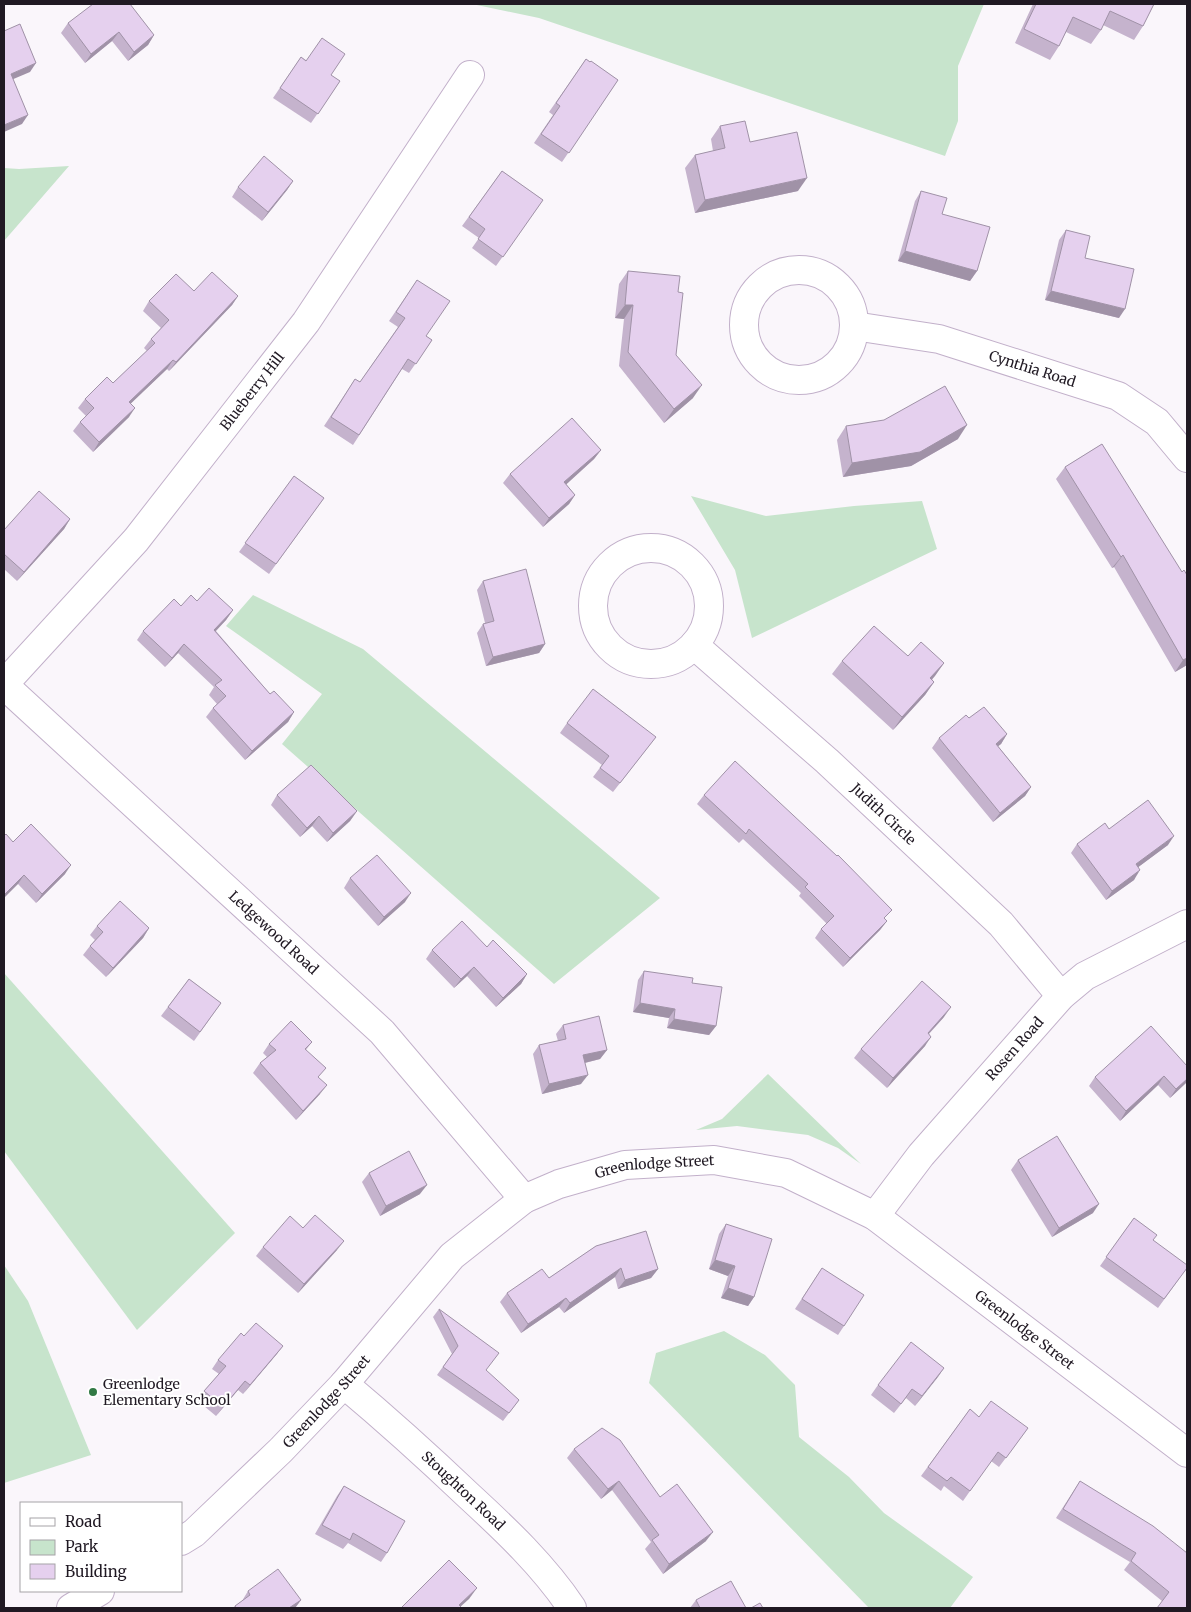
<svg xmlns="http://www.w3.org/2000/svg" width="1191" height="1612" font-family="Merriweather,serif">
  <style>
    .green { fill: #c7e4cc }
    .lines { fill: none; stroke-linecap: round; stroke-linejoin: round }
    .minor-casing { stroke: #c2b0ca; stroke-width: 30 }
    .tertiary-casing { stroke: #c2b0ca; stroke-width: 30 }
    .minor { stroke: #fff; stroke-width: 28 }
    .tertiary { stroke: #fff; stroke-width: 28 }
    .wall { fill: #c5b3cd }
    .shaded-wall { fill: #a092a7 }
    .building { fill: #e5d0ee; stroke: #a092a7 }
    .poi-dot { fill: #327945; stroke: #fff; stroke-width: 2 }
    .labels { text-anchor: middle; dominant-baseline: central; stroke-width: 4; stroke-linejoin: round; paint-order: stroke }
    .street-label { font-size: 14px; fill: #201923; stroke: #fff }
    .poi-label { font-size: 14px; fill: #201923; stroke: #fff; text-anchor: start }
  </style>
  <rect width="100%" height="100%" fill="#faf6fb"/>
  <!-- green -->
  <g class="green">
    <polygon points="472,4 984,4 958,66 958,121 945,156 539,18"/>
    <polygon points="69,166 4,241 4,168 19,169"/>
    <polygon points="691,496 766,516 854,506 922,501 937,549 752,638 735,570"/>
    <polygon points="253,595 363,649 660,898 554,984 282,744 322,694 226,626"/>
    <polygon points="4,973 235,1233 137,1330 4,1151"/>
    <polygon points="768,1074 861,1164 838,1148 808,1135 737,1126 696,1130 722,1119"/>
    <polygon points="4,1265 28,1301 91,1455 4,1483"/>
    <polygon points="724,1331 765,1355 795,1385 799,1437 849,1477 884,1513 973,1577 950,1608 869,1608 649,1383 656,1353"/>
  </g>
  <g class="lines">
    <!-- minor casing -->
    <g class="minor-casing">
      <g id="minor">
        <circle cx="799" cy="325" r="55"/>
        <path id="s1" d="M854,326L939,339L1118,396L1157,422L1187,458"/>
        <circle cx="651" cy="606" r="58"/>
        <path id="s2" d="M694,645L827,761L1001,924L1061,996"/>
        <path id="s3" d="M4,684L136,540L306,322L470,75"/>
        <path id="s4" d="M4,685L382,1032L524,1199"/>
        <path id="s5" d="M875,1216L921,1155L1061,996L1085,976L1187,924"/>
        <path id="s6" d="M344,1384C387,1420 428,1457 469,1496C506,1530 544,1566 572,1608"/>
      </g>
    </g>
    <!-- tertiary casing -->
    <g class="tertiary-casing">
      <g id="tertiary">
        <path id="s7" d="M181,1541L194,1533L281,1450L344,1384L452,1256L524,1199L559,1184L625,1165L714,1160L786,1173L875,1216L1187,1453"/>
        <polyline points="71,1608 100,1591"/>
      </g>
    </g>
    <!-- minor -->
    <use href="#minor" class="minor"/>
    <!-- tertiary -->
    <use href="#tertiary" class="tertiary"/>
  </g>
  <!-- wall -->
  <g class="wall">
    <polygon points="1033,4 1154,4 1143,26 1134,40 1103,25 1101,30 1091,44 1066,32 1059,46 1050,60 1015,43"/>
    <polygon points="68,23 154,35 148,45 128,61 112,41 85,63 61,33"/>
    <polygon points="301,57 340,81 311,123 273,98"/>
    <polygon points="586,59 618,80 562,162 534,143 553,115 549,112"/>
    <polygon points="720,126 798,191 695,213 685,168 695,155 713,151 711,139"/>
    <polygon points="502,171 543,200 496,266 472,248 479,238 462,226"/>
    <polygon points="293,181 287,190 262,221 232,197 238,187"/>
    <polygon points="921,191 942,214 977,271 970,281 898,261 915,201"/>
    <polygon points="1066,230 1085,258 1119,318 1045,300 1059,240"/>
    <polygon points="628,271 678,292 676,355 693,398 664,423 619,366 624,319 615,318 619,284"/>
    <polygon points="417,280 426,336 432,340 409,373 402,369 353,445 324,426 355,379 360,382 398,327 389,321"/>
    <polygon points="194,291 238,296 232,305 169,371 167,369 131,403 129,417 93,452 73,431 80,422 86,416 78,408 85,399 113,383 147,351 144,348 151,339 161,328 143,311 149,301"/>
    <polygon points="846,426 958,439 911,466 843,477 837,440"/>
    <polygon points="1102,444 1187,665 1175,672 1114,567 1112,568 1056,479 1065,467"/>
    <polygon points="601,450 594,459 566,484 575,495 569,504 543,527 503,483 510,474"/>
    <polygon points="294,476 324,498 269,574 239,552"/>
    <polygon points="70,519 64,529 17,581 4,569 4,530"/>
    <polygon points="483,581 545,644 539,653 486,666 477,633 483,624 485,623 477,590"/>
    <polygon points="197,601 233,610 226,620 216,631 270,694 294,712 288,722 245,760 206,717 213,708 217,704 209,695 214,687 178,653 165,667 137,640 143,631"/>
    <polygon points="908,656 944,663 932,679 934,682 925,695 893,730 832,674 842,661"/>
    <polygon points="969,718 1007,734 1001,744 998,746 1031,787 1025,796 993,822 932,748 939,738"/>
    <polygon points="567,723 656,737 613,792 593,777 602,765 560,733"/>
    <polygon points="277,795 357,811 350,821 327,842 312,826 300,837 271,805"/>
    <polygon points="704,795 885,919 887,921 880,930 843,967 815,938 821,929 827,924 799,896 801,893 743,839 739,843 697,804"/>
    <polygon points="1109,829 1168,845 1138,867 1134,880 1106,900 1071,853 1077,844"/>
    <polygon points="13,842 65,874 36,903 18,884"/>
    <polygon points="350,878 405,902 378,926 344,888"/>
    <polygon points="97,926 149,928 143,938 106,977 83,955 90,946 95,940 90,935"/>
    <polygon points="487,947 527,974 521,984 496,1007 467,976 454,988 426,959 432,950"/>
    <polygon points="644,971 692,983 716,1026 709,1035 667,1028 669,1018 633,1012 638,980"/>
    <polygon points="189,979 221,1003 194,1041 161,1016"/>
    <polygon points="944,1017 929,1034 925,1046 887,1088 854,1058 861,1049"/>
    <polygon points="563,1025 607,1050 600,1059 585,1063 581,1084 542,1094 533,1054 539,1045 558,1041 556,1034"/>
    <polygon points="312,1042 306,1050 319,1078 320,1094 296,1120 253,1073 260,1063 267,1057 263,1053 269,1044"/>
    <polygon points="1187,1066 1187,1082 1170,1098 1158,1085 1120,1121 1089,1086 1095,1077"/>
    <polygon points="1018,1160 1093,1213 1052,1237 1011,1170"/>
    <polygon points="369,1173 420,1194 380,1216 362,1182"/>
    <polygon points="1134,1218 1153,1240 1187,1268 1158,1308 1100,1266"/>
    <polygon points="726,1224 754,1297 748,1306 721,1298 728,1276 709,1269 719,1234"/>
    <polygon points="303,1228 337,1250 298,1293 256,1256 263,1247"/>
    <polygon points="596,1246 658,1269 651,1278 618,1289 615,1277 564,1313 559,1307 521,1333 500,1302 507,1293 549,1278"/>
    <polygon points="822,1268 844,1326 838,1335 795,1309"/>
    <polygon points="439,1309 486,1371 519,1400 503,1421 437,1375 452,1354 433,1317"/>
    <polygon points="283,1346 276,1355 243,1394 238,1390 216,1416 198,1401 204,1391 219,1374 212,1369 218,1360"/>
    <polygon points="944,1368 915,1406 906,1398 894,1413 871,1395 878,1385"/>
    <polygon points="970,1409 979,1417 1028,1428 999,1467 991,1461 963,1501 944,1486 941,1491 921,1476"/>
    <polygon points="574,1449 660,1497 706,1541 663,1574 645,1549 651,1542 612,1490 601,1499 567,1458"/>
    <polygon points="1080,1481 1187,1608 1162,1601 1124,1570 1130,1562 1056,1518"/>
    <polygon points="344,1486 387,1553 381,1562 348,1543 343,1549 315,1534 337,1496"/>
    <polygon points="248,1591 301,1600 295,1608 233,1608 235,1606 242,1601"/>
    <polygon points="696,1600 746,1608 690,1608"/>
  </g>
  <!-- shaded-wall -->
  <g class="shaded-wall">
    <polygon points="119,32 112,41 85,63 91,54"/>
    <polygon points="154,35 148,45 128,61 134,52"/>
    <polygon points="36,63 30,72 4,83 11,74"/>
    <polygon points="28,115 22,124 4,132 4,125"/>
    <polygon points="807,178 798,191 695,213 705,200"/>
    <polygon points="293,181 287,190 262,221 268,212"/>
    <polygon points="905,251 977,271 970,281 898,261"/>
    <polygon points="1051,291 1125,309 1119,318 1045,300"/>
    <polygon points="238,296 232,305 169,371 176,362"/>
    <polygon points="625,305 633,305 624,319 615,318"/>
    <polygon points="173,360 167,369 123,411 129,402"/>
    <polygon points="702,385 693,398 664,423 674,409"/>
    <polygon points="135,408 129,417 93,452 99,442"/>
    <polygon points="967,425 958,439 911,466 843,477 852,463"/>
    <polygon points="601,450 594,459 558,492 564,482"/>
    <polygon points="575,495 569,504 543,527 549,518"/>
    <polygon points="70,519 64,529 17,581 24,572"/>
    <polygon points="1123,555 1114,567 1112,568 1121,557"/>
    <polygon points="233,610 226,620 208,639 214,630"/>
    <polygon points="184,644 178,653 165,667 172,658"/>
    <polygon points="545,644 539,653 486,666 493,657"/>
    <polygon points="1187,658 1187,665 1175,672 1183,660"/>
    <polygon points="944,663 935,676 921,692 930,678"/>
    <polygon points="934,682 925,695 893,730 902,717"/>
    <polygon points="294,712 288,722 245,760 252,751"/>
    <polygon points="1007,734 1001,744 989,753 996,744"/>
    <polygon points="1031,787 1025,796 993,822 1000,813"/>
    <polygon points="357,811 350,821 327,842 333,833"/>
    <polygon points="319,816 312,826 300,837 307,828"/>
    <polygon points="1174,836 1168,845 1129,874 1136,864"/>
    <polygon points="71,865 65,874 36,903 42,894"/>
    <polygon points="1140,870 1134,880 1106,900 1112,891"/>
    <polygon points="24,875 18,884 4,898 4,895"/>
    <polygon points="411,893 405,902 378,926 384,917"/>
    <polygon points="887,921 880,930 843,967 850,958"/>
    <polygon points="149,928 143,938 106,977 113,968"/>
    <polygon points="474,967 467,976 454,988 461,979"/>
    <polygon points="527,974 521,984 496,1007 503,998"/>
    <polygon points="640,1003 675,1009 669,1018 633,1012"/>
    <polygon points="951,1007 944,1017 921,1042 928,1033"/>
    <polygon points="674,1019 716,1026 709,1035 667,1028"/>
    <polygon points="931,1037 925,1046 887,1088 893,1078"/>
    <polygon points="607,1050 600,1059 576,1065 583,1055"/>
    <polygon points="588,1075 581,1084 542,1094 549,1084"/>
    <polygon points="1164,1076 1158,1085 1120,1121 1126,1111"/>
    <polygon points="1187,1079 1187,1082 1170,1098 1176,1089"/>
    <polygon points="327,1085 320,1094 296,1120 303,1111"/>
    <polygon points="427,1185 420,1194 380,1216 386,1206"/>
    <polygon points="1099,1204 1093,1213 1052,1237 1059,1228"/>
    <polygon points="344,1241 337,1250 298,1293 304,1284"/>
    <polygon points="715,1260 735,1266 728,1276 709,1269"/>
    <polygon points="621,1268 615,1277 564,1313 570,1303"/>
    <polygon points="658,1269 651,1278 618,1289 625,1280"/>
    <polygon points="728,1288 754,1297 748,1306 721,1298"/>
    <polygon points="566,1298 559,1307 521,1333 528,1324"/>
    <polygon points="283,1346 276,1355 243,1394 250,1385"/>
    <polygon points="944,1368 938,1377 915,1406 922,1396"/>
    <polygon points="245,1381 238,1390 216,1416 223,1407"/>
    <polygon points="619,1481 612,1490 601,1499 608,1489"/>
    <polygon points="713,1532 706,1541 663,1574 669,1564"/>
    <polygon points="477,1588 469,1599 459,1608 459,1605"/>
    <polygon points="301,1600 295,1608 289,1608"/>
  </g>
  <!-- building -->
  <g class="building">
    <polygon points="93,4 130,4 154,35 134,52 119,32 91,54 68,23"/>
    <polygon points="1036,4 1154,4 1143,26 1110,11 1101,30 1073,17 1059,46 1024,29"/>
    <polygon points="20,24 36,63 11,74 28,115 4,125 4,31"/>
    <polygon points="322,38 345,54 331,75 340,81 318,114 280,88 301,57 306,61"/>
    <polygon points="586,59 590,62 591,61 618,80 569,153 541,134 560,106 556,103"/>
    <polygon points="745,121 750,142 797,132 807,178 705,200 695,155 725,148 720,126"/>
    <polygon points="264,156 293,181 268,212 238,187"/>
    <polygon points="502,171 543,200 503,257 478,239 485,229 469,217"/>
    <polygon points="921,191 947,198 942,214 990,227 977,271 905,251"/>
    <polygon points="1066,230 1090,236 1085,258 1134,269 1125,309 1051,291"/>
    <polygon points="628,271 680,276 678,292 683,293 676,355 702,385 674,409 628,352 633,305 625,305"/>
    <polygon points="212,272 238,296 176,362 173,360 129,402 135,408 99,442 80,422 94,408 85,399 107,377 113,383 155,343 151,339 169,320 149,301 176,274 194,291"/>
    <polygon points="417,280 450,301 426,336 432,340 416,364 408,359 359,435 331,417 355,379 360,382 405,318 396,312"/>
    <polygon points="945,386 967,425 920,452 852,463 846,426 884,420"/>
    <polygon points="572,418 601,450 564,482 575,495 549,518 510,474"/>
    <polygon points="1102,444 1182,572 1184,570 1187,575 1187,658 1183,660 1123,555 1121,557 1065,467"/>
    <polygon points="294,476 324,498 276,564 245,543"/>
    <polygon points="39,491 70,519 24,572 4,554 4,530"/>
    <polygon points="526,569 545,644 493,657 483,624 494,621 483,581"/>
    <polygon points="209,588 233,610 214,630 270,694 274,691 294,712 252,751 213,708 226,696 215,685 222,680 184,644 172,658 143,631 174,599 181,606 191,595 197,601"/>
    <polygon points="874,626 908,656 921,642 944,663 930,678 934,682 902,717 842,661"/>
    <polygon points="593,689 656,737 620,783 600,768 609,756 567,723"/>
    <polygon points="984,707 1007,734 996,744 1031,787 1000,813 939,738 966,715 969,718"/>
    <polygon points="735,761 837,856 838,855 892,910 884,918 887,921 850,958 821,929 834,916 805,887 808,884 749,829 746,834 704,795"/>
    <polygon points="311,765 357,811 333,833 319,816 307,828 277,795"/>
    <polygon points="1148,800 1174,836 1136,864 1140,870 1112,891 1077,844 1105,823 1109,829"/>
    <polygon points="31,824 71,865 42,894 24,875 4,895 4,836 6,834 13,842"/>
    <polygon points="377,855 411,893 384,917 350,878"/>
    <polygon points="120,901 149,928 113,968 90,946 103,932 97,926"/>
    <polygon points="462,921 487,947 493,940 527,974 503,998 474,967 461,979 432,950"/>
    <polygon points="644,971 693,978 692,983 722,987 716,1026 674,1019 675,1009 640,1003"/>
    <polygon points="189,979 221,1003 200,1032 168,1007"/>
    <polygon points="922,981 951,1007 928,1033 931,1037 893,1078 861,1049"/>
    <polygon points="599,1016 607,1050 583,1055 588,1075 549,1084 539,1045 566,1039 563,1025"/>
    <polygon points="291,1021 312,1042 305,1049 326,1068 318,1077 327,1085 303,1111 260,1063 276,1050 269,1044"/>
    <polygon points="1151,1026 1187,1066 1187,1079 1176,1089 1164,1076 1126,1111 1095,1077"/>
    <polygon points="1057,1136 1099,1204 1059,1228 1018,1160"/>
    <polygon points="409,1151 427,1185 386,1206 369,1173"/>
    <polygon points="315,1215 344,1241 304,1284 263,1247 290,1216 303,1228"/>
    <polygon points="1134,1218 1157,1235 1153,1240 1187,1265 1187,1268 1164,1299 1106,1257"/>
    <polygon points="726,1224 772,1239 754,1297 728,1288 735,1266 715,1260"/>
    <polygon points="646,1231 658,1269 625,1280 621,1268 570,1303 566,1298 528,1324 507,1293 542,1269 549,1278 596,1246"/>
    <polygon points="822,1268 864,1295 844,1326 802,1299"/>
    <polygon points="439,1309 499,1353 486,1370 519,1400 509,1413 443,1367 458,1346"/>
    <polygon points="256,1323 283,1346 250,1385 245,1381 223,1407 204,1391 226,1366 218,1360 241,1333 244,1336"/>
    <polygon points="911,1342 944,1368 922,1396 912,1389 901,1404 878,1385"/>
    <polygon points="991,1401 1028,1428 1006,1458 998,1452 970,1491 951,1477 947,1481 928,1467 970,1409 979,1417"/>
    <polygon points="602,1428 620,1440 660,1497 677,1484 713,1532 669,1564 652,1540 659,1535 619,1481 608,1489 574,1449"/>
    <polygon points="1080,1481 1153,1526 1187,1553 1187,1608 1157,1608 1169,1592 1131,1561 1136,1553 1063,1509"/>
    <polygon points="344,1486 405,1521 387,1553 353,1533 350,1540 322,1525"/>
    <polygon points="449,1560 477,1588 459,1605 462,1608 401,1608"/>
    <polygon points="278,1569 301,1600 289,1608 236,1608 235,1606 250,1595 248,1591"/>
    <polygon points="731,1581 746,1608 700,1608 696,1600"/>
    <polygon points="760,1603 763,1608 751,1608"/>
  </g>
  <!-- markers -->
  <circle class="poi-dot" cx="93" cy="1392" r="5"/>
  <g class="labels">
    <!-- street labels -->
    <g class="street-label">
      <text stroke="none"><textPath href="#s1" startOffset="184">Cynthia Road</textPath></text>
      <text stroke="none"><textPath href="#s3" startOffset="384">Blueberry Hill</textPath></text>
      <text stroke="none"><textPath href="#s2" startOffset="254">Judith Circle</textPath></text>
      <text stroke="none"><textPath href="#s4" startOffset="366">Ledgewood Road</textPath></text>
      <text stroke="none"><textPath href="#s5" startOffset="218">Rosen Road</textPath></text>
      <text stroke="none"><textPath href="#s7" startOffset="622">Greenlodge Street</textPath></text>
      <text stroke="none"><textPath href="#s7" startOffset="1042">Greenlodge Street</textPath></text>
      <text stroke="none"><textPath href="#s7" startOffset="202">Greenlodge Street</textPath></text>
      <text stroke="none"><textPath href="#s6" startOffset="160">Stoughton Road</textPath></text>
    </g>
    <!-- poi labels -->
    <g class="poi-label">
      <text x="103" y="1384">Greenlodge<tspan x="103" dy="16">Elementary School</tspan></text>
    </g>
  </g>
  <!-- border -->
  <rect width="1191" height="1612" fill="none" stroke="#201923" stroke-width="10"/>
  <!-- legend -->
  <rect x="20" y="1502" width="162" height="90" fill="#ffffff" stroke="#a6a3a7"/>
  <rect x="30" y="1518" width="25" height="8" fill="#ffffff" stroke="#a6a3a7"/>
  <text x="65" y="1527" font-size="15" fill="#201923">Road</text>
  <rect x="30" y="1540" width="25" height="15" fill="#c7e4cc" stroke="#a6a3a7"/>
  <text x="65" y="1552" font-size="15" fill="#201923">Park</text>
  <rect x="30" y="1564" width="25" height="15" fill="#e5d0ee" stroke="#a6a3a7"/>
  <text x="65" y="1577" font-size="15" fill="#201923">Building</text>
</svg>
